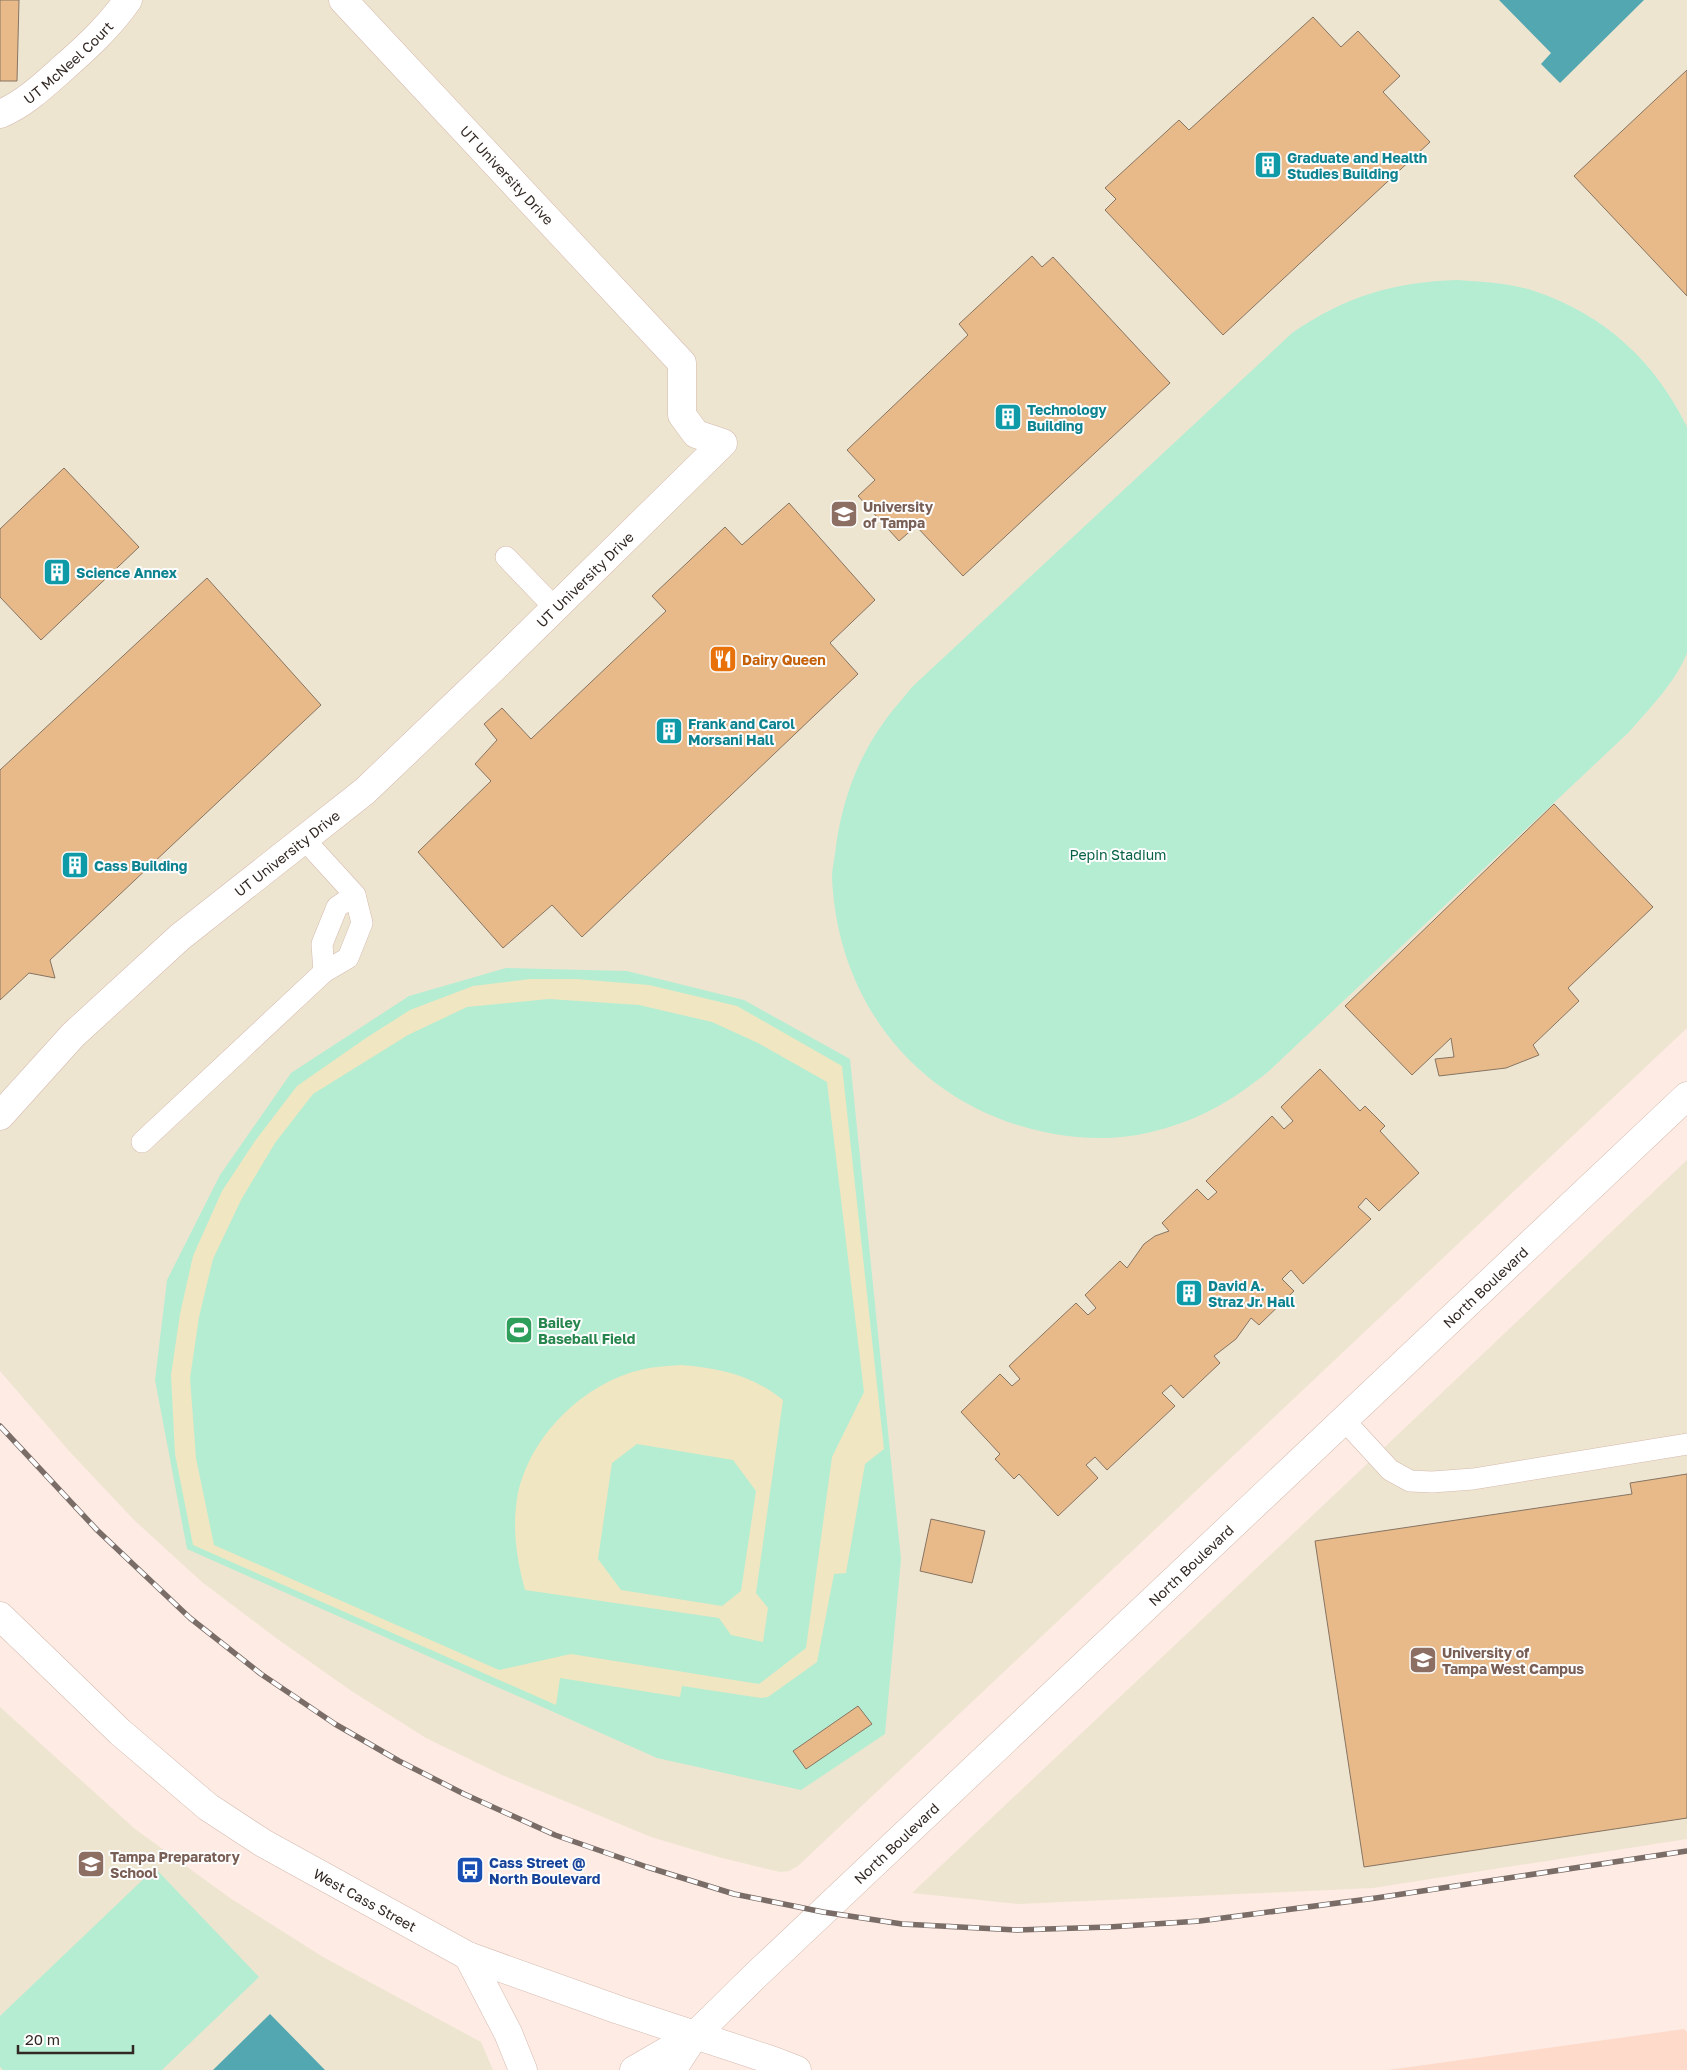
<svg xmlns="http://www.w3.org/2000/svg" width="1687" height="2070" font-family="'Golos Text',sans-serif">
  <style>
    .built { fill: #fedacb }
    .education { fill: #eee5d0 }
    .green { fill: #b5edd3 }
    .sand { fill: #f0e6c1; fill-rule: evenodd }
    .water { fill: #53a7b1 }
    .building { fill: #e8ba8a; stroke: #867462 }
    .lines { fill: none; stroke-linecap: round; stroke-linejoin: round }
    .lane-casing { stroke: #d5baae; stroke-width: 22 }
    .street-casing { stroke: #d5baae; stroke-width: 29 }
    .secondary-casing { stroke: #d5baae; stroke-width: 29 }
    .lane { stroke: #fff; stroke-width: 21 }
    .street { stroke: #fff; stroke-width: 28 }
    .secondary { stroke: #fff; stroke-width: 28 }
    .rail-casing { stroke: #7a6d68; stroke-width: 5.5 }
    .rail { stroke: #fdfdfd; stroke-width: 4; stroke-dasharray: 11; stroke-linecap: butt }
    .labels { text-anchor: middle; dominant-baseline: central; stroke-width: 4; stroke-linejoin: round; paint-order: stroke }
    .street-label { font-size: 14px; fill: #322823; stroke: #fdfdfd }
    .culture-label { font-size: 14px; font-weight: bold; fill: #0d838f; stroke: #fdfdfd; text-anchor: start }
    .education-label { font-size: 14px; font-weight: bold; fill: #785e54; stroke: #fdfdfd; text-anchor: start }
    .food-label { font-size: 14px; font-weight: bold; fill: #c56008; stroke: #fdfdfd; text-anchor: start }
    .park-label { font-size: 14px; fill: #066145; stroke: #fdfdfd }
    .leisure-label { font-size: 14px; font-weight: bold; fill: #27864d; stroke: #fdfdfd; text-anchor: start }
    .transit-label { font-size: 14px; font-weight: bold; fill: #164399; stroke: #fdfdfd; text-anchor: start }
  </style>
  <rect width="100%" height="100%" fill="#fdebe4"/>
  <!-- built -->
  <polygon class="built" points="1684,2029 1687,2032 1687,2070 1388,2070"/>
  <!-- education -->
  <g class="education">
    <polygon points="0,0 1687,0 1687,1028 798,1866 789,1871 780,1872 718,1857 651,1837 502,1775 426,1738 353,1692 276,1638 202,1582 134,1520 70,1452 0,1371"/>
    <polygon points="1687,1160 1687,1839 1373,1888 1019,1904 912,1893 1350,1480"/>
    <polygon points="0,1707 135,1829 230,1898 323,1957 481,2042 493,2070 0,2070"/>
  </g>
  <!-- green -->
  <g class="green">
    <path d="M1458,280C1484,282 1510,283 1534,291C1604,314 1655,361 1687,427V653C1675,683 1650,708 1629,732L1269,1071C1231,1102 1196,1122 1147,1133C1117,1140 1084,1139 1054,1134C925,1111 838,1009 832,878C832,868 835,857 836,846C842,802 857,759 884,722C892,710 903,699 912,687L1292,333C1346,296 1393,282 1458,280Z"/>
    <polygon points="506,968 627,971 744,1000 850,1059 901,1559 885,1734 801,1790 657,1758 187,1549 155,1380 167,1280 220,1175 291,1073 409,996"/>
    <polygon points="155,1868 259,1977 162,2070 3,2070 0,2067 0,2016"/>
  </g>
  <!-- sand -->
  <g class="sand">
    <path d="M530,979H576L649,985L737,1006L842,1066L884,1449L865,1464L846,1573L834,1574L817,1662L768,1697L761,1698L682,1686L680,1697L560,1678L556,1705L193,1545L175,1454L171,1375L180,1314L193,1256L222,1191L255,1141L297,1086L366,1038L410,1010L473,986ZM549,999L639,1005L712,1022L758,1043L827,1082L864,1392L832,1457L806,1648L759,1684L571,1654L499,1670L214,1545L196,1458L190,1378L199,1317L213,1259L241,1200L275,1143L313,1094L408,1035L467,1007Z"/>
    <path d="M681,1365C720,1368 752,1375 783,1400L756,1593L768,1608L763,1642L731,1635L719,1618L525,1590C517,1560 512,1530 517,1499C527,1440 579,1387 636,1371C650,1367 666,1366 681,1365ZM637,1444L733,1460L756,1491L741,1591L722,1606L621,1590L598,1559L612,1463Z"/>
  </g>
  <!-- water -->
  <g class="water">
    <polygon points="1499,0 1644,0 1560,83 1541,64 1551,53"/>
    <polygon points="270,2014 325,2070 213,2070"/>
  </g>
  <!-- building -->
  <g class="building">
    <polygon points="0,0 19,0 17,81 0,81"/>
    <polygon points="1313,17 1341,47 1358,31 1400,76 1383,92 1430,142 1223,335 1105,210 1116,199 1105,188 1179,120 1189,130"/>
    <polygon points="1687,70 1687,296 1574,176"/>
    <polygon points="1032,256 1042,267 1053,257 1170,383 963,576 916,526 899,541 858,496 875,480 847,450 968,335 959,324"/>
    <polygon points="64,468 139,547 41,640 0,597 0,529"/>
    <polygon points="789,503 875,600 830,643 858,674 582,937 552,905 503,948 418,852 491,781 475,764 497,740 484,724 502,708 531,739 666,611 652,596 725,527 742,545"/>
    <polygon points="207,578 321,705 50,960 55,978 29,973 0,1000 0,770"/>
    <polygon points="1554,804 1653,907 1568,988 1579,1001 1533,1045 1539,1055 1506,1068 1439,1076 1435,1059 1454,1057 1451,1038 1412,1075 1345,1006"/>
    <polygon points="1320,1069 1360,1111 1365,1106 1385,1126 1380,1131 1419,1173 1379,1211 1366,1198 1358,1207 1371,1219 1303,1284 1291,1270 1282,1279 1294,1291 1259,1325 1251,1318 1236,1339 1214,1356 1220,1363 1183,1398 1171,1385 1162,1393 1175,1406 1107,1470 1095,1457 1086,1465 1098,1478 1058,1516 1019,1474 1014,1479 995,1459 1000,1454 961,1412 1000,1374 1012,1386 1020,1379 1009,1366 1076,1303 1088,1315 1096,1308 1085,1295 1120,1261 1127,1268 1144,1244 1155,1236 1169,1231 1162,1223 1197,1189 1208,1200 1217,1192 1206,1181 1272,1116 1284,1129 1293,1121 1281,1107"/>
    <polygon points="1687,1474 1687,1818 1364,1867 1315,1541 1632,1494 1630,1483"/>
    <polygon points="931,1519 985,1531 972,1583 920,1571"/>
    <polygon points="858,1706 872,1724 806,1769 793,1751"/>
  </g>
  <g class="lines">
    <!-- lane casing -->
    <g class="lane-casing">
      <g id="lane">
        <polyline points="506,557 555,608"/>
        <polyline points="324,972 322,944 337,907 355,895"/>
        <polyline points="142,1142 324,972 348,958 362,923 355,895 304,839"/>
        <polyline points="1344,1420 1390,1470 1410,1481 1432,1482 1473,1479 1687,1444"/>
      </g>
    </g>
    <!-- street casing -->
    <g class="street-casing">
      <g id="street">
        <path id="s1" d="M0,114C24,104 43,86 62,69C86,48 109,27 128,0"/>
        <path id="s2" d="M0,1116L73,1035L180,937L365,791L503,659L723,443L696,434L682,415V363L343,0"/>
      </g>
    </g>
    <!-- secondary casing -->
    <g class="secondary-casing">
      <g id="secondary">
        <path id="s3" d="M0,1616L120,1732L208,1807L263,1843L468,1956L619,2010L774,2061L797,2070"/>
        <polyline points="468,1956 508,2033 523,2070"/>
        <polyline points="634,2070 691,2037"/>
        <path id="s4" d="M672,2070L695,2035L755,1976L1687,1096"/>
      </g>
    </g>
    <!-- lane -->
    <use href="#lane" class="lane"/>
    <!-- street -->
    <use href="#street" class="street"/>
    <!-- secondary -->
    <use href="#secondary" class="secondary"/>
    <!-- rail casing -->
    <g class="rail-casing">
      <polyline id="rail" points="0,1426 97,1530 190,1618 261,1674 335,1724 399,1761 464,1794 555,1835 647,1867 734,1894 823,1912 902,1924 1017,1930 1109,1927 1200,1921 1376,1898 1687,1851"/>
    </g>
    <!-- rail -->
    <use href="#rail" class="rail"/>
  </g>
  <!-- icons -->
  <defs>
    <g id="building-square" transform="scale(1.4375)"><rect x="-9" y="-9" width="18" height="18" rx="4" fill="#0f9aa8" stroke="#fdfdfd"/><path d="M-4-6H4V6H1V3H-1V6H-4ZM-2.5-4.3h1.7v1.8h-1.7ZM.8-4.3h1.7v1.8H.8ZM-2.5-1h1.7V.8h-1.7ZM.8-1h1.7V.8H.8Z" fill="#fff"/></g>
    <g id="university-square" transform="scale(1.4375)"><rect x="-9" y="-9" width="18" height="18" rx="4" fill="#8d6e63" stroke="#fdfdfd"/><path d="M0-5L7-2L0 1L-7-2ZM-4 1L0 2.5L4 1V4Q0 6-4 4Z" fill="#fff"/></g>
    <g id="restaurant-square" transform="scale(1.4375)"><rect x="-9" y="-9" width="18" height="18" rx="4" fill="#e8710a" stroke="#fdfdfd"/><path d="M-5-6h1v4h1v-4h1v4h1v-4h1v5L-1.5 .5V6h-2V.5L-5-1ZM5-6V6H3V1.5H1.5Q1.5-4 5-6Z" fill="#fff"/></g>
    <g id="stadium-square" transform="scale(1.4375)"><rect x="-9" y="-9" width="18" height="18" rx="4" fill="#2e9e5b" stroke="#fdfdfd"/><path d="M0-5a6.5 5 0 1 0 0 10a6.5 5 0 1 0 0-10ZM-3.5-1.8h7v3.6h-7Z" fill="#fff"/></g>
    <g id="school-square" transform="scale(1.4375)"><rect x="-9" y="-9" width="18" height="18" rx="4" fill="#8d6e63" stroke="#fdfdfd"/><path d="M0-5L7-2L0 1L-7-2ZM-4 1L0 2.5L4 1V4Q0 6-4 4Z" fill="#fff"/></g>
    <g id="bus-square" transform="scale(1.4375)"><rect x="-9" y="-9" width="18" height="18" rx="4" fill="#1a4fb4" stroke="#fdfdfd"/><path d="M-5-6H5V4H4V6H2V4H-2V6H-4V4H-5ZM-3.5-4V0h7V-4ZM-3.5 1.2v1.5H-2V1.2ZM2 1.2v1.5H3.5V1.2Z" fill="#fff"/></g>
  </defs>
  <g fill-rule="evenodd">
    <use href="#building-square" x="1268" y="165"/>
    <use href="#building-square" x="1008" y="417"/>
    <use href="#university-square" x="844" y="514"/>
    <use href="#building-square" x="57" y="572"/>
    <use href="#restaurant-square" x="723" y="659"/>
    <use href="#building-square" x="669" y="731"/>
    <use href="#building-square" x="75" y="865"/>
    <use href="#building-square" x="1189" y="1293"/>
    <use href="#stadium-square" x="519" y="1330"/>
    <use href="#university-square" x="1423" y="1660"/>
    <use href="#school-square" x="91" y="1864"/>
    <use href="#bus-square" x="470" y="1870"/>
  </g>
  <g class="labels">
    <!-- street labels -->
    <g class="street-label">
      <text stroke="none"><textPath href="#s1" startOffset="86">UT McNeel Court</textPath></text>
      <text transform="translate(507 175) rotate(47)">UT University Drive</text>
      <text stroke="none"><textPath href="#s2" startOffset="795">UT University Drive</textPath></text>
      <text stroke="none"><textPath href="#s2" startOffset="390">UT University Drive</textPath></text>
      <text stroke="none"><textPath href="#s4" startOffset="1130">North Boulevard</textPath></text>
      <text stroke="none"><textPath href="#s4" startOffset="725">North Boulevard</textPath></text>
      <text stroke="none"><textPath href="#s4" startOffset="320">North Boulevard</textPath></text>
      <text stroke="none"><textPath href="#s3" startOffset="465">West Cass Street</textPath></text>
    </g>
    <!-- culture labels -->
    <g class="culture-label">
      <text x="1287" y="157">Graduate and Health<tspan x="1287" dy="16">Studies Building</tspan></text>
      <text x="1027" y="409">Technology<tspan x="1027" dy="16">Building</tspan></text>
      <text x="76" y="572">Science Annex</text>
      <text x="688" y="723">Frank and Carol<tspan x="688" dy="16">Morsani Hall</tspan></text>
      <text x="94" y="865">Cass Building</text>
      <text x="1208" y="1285">David A.<tspan x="1208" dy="16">Straz Jr. Hall</tspan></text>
    </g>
    <!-- education labels -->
    <g class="education-label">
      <text x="863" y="506">University<tspan x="863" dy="16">of Tampa</tspan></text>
      <text x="1442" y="1652">University of<tspan x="1442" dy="16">Tampa West Campus</tspan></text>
      <text x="110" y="1856">Tampa Preparatory<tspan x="110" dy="16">School</tspan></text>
    </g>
    <!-- food labels -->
    <g class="food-label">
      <text x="742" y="659">Dairy Queen</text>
    </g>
    <!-- park labels -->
    <g class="park-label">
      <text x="1118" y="854">Pepin Stadium</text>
    </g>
    <!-- leisure labels -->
    <g class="leisure-label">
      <text x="538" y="1322">Bailey<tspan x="538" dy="16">Baseball Field</tspan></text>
    </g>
    <!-- transit labels -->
    <g class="transit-label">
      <text x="489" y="1862">Cass Street @<tspan x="489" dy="16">North Boulevard</tspan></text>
    </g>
  </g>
  <!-- scale -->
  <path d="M18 2045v8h115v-8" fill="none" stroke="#322823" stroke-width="2.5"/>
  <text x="25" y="2045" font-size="15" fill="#322823" stroke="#fdfdfd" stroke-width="4" paint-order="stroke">20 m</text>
</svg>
